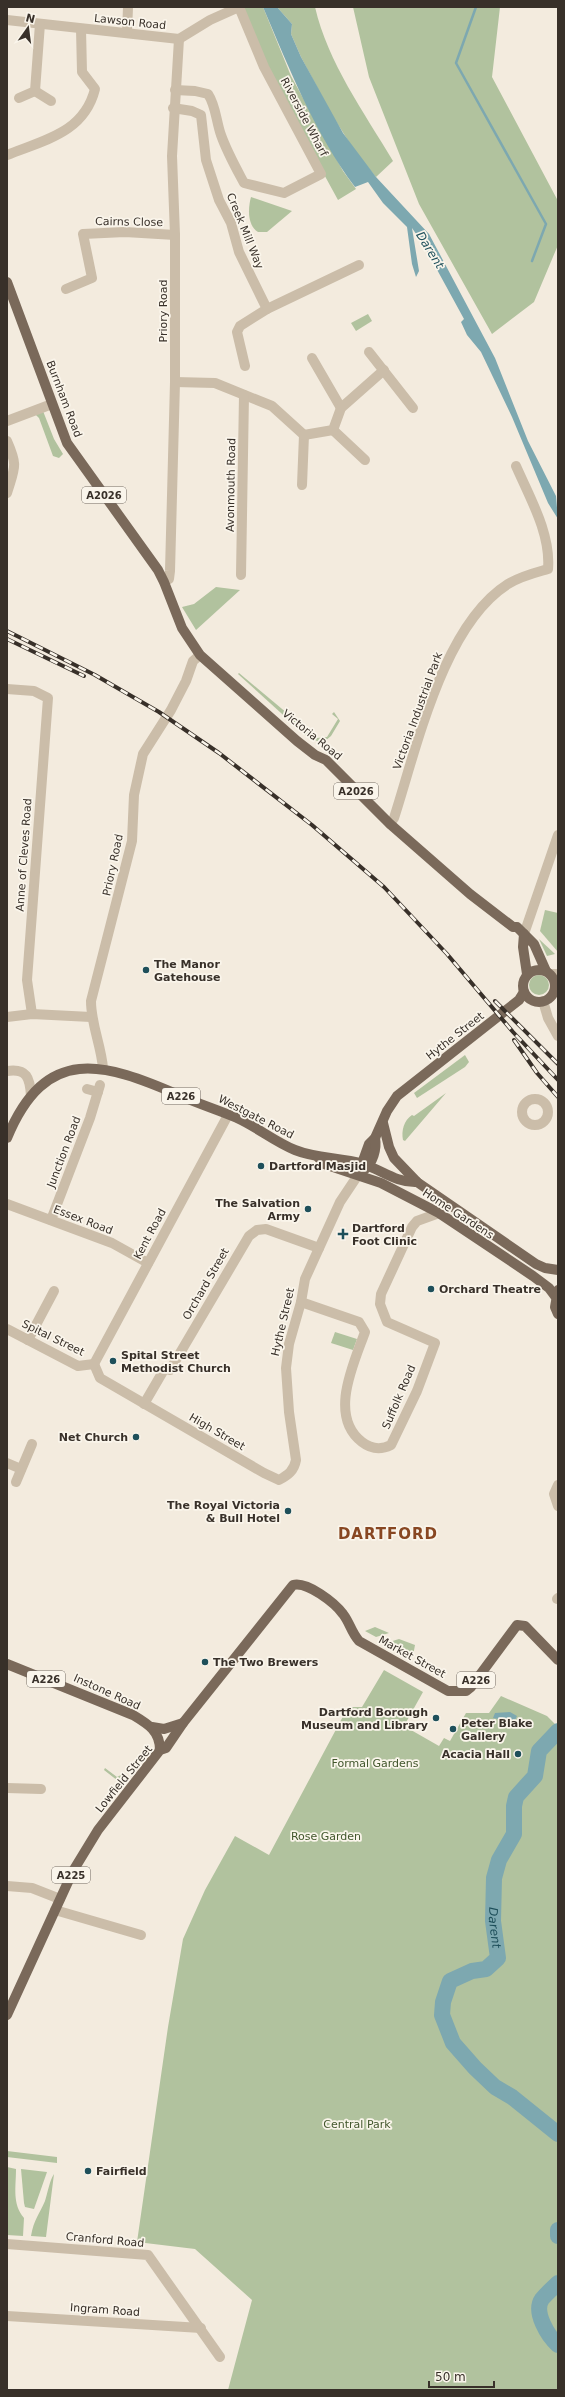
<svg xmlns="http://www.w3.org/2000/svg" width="565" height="2397" font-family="'DejaVu Sans',sans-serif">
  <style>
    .green { fill: #b1c29e }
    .water { fill: #7da8b0 }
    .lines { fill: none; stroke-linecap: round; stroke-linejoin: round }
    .stream { stroke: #7da8b0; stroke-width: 2.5 }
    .river { stroke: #7da8b0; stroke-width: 16 }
    .minor { stroke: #cbbda9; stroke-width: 10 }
    .major { stroke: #7a695a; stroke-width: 10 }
    .rail-casing { stroke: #383029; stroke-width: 4 }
    .rail { stroke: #faf5eb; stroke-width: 2.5; stroke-dasharray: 8; stroke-linecap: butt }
    .poi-dot { fill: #1e4f5a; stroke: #faf5eb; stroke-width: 1.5 }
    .labels { text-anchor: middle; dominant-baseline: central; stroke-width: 3.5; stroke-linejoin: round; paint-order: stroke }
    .shield { fill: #faf5eb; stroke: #726b63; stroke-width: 1 }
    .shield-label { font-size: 10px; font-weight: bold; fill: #383029 }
    .street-label { font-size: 11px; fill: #383029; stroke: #faf5eb }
    .poi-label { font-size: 11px; font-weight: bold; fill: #383029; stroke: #faf5eb; text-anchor: start }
    .park-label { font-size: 11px; fill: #42572d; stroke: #faf5eb }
    .water-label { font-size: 12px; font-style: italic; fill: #1e4f5a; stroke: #faf5eb }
    .district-label { font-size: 15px; font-weight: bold; letter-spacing: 1px; fill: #884722; stroke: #faf5eb }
  </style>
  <rect width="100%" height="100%" fill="#f3ebde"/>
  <!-- green -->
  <g class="green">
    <polygon points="242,7 263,7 291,76 343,171 356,189 338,200 280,94"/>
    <path d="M277,7H315C328,63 364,112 393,161L376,177L356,153L332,115L301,57L291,34L292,24Z"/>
    <polygon points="353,7 500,7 492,77 558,201 558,245 534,302 492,334 419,204 369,77"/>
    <path d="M251,197L292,211L267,232H258C247,225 248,208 251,197Z"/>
    <polygon points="368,314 372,321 356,331 351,323"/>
    <polygon points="43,411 54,439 63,454 59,458 53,456 39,418 34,413"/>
    <polygon points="216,587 240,590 196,630 182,607 194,604"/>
    <polygon points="239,673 306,729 303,733 238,674"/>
    <polygon points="334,712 340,721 331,736 325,741 319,742 305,735 308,731 317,738 327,737 338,719 332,714"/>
    <polygon points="545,910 558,913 558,952 540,931"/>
    <polygon points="539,939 555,954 547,956"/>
    <circle cx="539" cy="985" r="10"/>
    <polygon points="465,1055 469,1062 465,1067 417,1098 414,1093"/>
    <path d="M446,1093L405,1141L403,1140C401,1131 404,1120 412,1115L414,1116Z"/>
    <polygon points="335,1332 357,1339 353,1350 331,1343"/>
    <polygon points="375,1627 389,1633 376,1637 365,1631"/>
    <polygon points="399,1639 415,1645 413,1656 410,1656 386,1643"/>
    <polygon points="384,1670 423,1692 404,1726 439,1746 444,1738 450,1741 466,1713 489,1713 501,1696 547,1716 558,1727 558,2390 228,2390 252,2300 195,2249 137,2242 168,2027 183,1939 205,1890 235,1836 269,1855 348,1707 362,1707"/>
    <polygon points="105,1768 117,1777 121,1775 127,1780 122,1784 104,1770"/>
    <polygon points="7,2151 57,2157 57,2163 7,2157"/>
    <path d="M7,2167L16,2169C16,2187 12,2204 24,2218L23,2236L7,2235Z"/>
    <polygon points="21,2169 47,2172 34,2209 25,2207 24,2203"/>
    <path d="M54,2174L46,2237L31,2236C34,2219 39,2215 45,2201C48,2192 49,2182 54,2174Z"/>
  </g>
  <!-- water -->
  <g class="water">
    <path d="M263,7H277L292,24L291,34L301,57L343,133L376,177L429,234L495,358L528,441L556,496L558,519L548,503L512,417L481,352L467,335L461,322L464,319L423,244L412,228L419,271L416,277L412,264L407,227L383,203L368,182L355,187C315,134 289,68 263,7Z"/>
    <polygon points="510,1712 517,1716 514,1722 493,1718 495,1713"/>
  </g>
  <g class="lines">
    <!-- stream -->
    <polyline class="stream" points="476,7 456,63 546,224 532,261"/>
    <!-- river -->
    <g class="river">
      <path id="s1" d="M558,1731L539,1751L535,1776L516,1797L514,1806V1834L499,1860L494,1878L493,1921L498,1958L486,1969L472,1971L450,1981L443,2002L442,2015L453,2043L475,2068L495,2087L512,2097L558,2134"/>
      <polyline points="558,2230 558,2236"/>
      <path d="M558,2283C553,2288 547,2293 542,2299C533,2312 548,2336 558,2345"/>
    </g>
    <!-- minor -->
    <g class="minor">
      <polyline points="7,20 179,39"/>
      <polyline points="127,33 128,7"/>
      <path d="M175,90L195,91L208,94C216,106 216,121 221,135C227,152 236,168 244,183L284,193L321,174L264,67L239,7L210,20L179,39"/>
      <polyline points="35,91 51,101"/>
      <polyline points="19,98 35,91 40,24"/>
      <polyline points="173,108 192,111 201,115 206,160 219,200 231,223 239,252 267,309 240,326 237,332 245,366"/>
      <path d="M7,155C44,140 84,133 95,89L82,72L81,29"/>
      <polyline points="66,289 92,278 83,234 125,232 175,235"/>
      <polyline points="267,309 359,265"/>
      <polyline points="369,352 413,408"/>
      <polyline points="312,358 341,408"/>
      <polyline points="175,382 215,383 272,406 304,435 302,485"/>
      <polyline points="7,421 52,404"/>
      <polyline points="333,430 365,460"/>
      <polyline points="304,435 333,430 341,408 384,370"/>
      <path d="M7,441C18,466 15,467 7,493"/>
      <polyline points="241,575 244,395"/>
      <polyline points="164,582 169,579 170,571 175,382 175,235 172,156 179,39"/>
      <polyline points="7,689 34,691 48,698 27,980 32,1014"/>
      <path d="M390,824L394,818C417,747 443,625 508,584C521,576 534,573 548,569C551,534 530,498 516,466"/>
      <polyline points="524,934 558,835"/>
      <polyline points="551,974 558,974"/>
      <polyline points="554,992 558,989"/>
      <polyline points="543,1001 548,1018 558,1036"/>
      <polyline points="7,1017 32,1014 91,1017"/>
      <path d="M103,1068C101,1045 91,1024 91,1001L132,841L134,795L143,754L171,710L186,681L193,661L200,655"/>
      <path d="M7,1071C27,1068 30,1078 31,1096"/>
      <polyline points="87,1089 98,1092"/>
      <circle cx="535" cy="1112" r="13"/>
      <polyline points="7,1204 112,1243 148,1263"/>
      <polyline points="51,1220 90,1118 100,1085"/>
      <path d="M301,1302L359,1322L365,1332C354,1363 328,1416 362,1442C371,1449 381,1450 391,1445L417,1391L435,1343L387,1322L380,1304L381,1294L412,1227L417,1221L439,1213"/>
      <polyline points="7,1329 78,1366 94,1364"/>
      <polyline points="28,1340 54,1291"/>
      <path d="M94,1364L100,1378L264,1473L279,1480C288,1475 294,1471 296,1460L289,1412L286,1368L289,1344L301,1302L305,1279L340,1202L358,1175"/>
      <polyline points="94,1364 228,1115"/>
      <polyline points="144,1404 165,1368 170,1370 249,1236 257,1230 266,1229 319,1248"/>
      <polyline points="7,1463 21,1469"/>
      <polyline points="16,1482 32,1444"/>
      <polyline points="558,1485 554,1494 558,1506"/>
      <polyline points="557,1599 558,1598"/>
      <polyline points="7,1788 41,1789"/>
      <polyline points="7,1886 32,1888 60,1899"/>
      <polyline points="55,1910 141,1935"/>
      <polyline points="7,2244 148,2255 220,2357"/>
      <polyline points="7,2316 201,2328"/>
    </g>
    <!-- major -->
    <g class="major">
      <polyline points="7,282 67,443 158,570 164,582 182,628 200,655 297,741 315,755 326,760 390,824 470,894 513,927 517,927 534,944 546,971"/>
      <polyline points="524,934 523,947 527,974"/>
      <circle cx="539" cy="986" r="16"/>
      <polyline points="383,1123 389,1147 394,1158 417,1182 536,1264 545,1268 558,1270"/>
      <path d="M7,1138C46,1044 103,1062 181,1096C199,1104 218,1110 237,1118C257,1127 275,1142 295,1150C317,1159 340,1157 363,1164C382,1170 396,1183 417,1182"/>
      <polyline points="318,1157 324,1164 381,1183 439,1213 533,1276 549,1288 555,1296"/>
      <polyline points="360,1169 369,1144 375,1138 387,1111 397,1096 519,1000 524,992"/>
      <path d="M364,1170C373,1163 377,1149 375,1138"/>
      <polyline points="558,1290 555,1307 558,1314"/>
      <path d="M7,1664L133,1715C148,1724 160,1731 160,1750"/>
      <polyline points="152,1727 164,1729 183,1723"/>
      <path d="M7,2015L73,1871L98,1830L160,1750L166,1748L183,1723L293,1585C307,1581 335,1603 343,1614C350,1623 351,1632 359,1641L448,1691H466L471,1687L517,1625L525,1626L558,1660"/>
    </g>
    <!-- rail casing -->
    <g class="rail-casing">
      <g id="rail">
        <polyline points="7,631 95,675 159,712 219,753 312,825 384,887 447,954 513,1032 558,1080"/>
        <polyline points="7,639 84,676"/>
        <polyline points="495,1001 558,1064"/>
        <polyline points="514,1040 537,1073 558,1097"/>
      </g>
    </g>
    <!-- rail -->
    <use href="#rail" class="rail"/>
  </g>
  <!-- markers -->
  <g class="poi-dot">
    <circle cx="146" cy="970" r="4"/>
    <circle cx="261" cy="1166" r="4"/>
    <circle cx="308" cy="1209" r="4"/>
    <path d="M341 1228h4v4h4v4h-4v4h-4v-4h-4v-4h4z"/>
    <circle cx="431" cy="1289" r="4"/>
    <circle cx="113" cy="1361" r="4"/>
    <circle cx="136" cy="1437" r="4"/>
    <circle cx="288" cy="1511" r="4"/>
    <circle cx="205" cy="1662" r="4"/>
    <circle cx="436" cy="1718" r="4"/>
    <circle cx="453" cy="1729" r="4"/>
    <circle cx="518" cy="1754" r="4"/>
    <circle cx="88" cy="2171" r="4"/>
  </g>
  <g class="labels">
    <!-- shield labels -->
    <g class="shield">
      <rect x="82" y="487" width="44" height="16" rx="3"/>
      <rect x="334" y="783" width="44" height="16" rx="3"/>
      <rect x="162" y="1088" width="38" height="16" rx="3"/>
      <rect x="27" y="1671" width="38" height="16" rx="3"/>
      <rect x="457" y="1672" width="38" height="16" rx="3"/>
      <rect x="52" y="1867" width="38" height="16" rx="3"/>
    </g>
    <g class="shield-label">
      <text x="104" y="495">A2026</text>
      <text x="356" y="791">A2026</text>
      <text x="181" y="1096">A226</text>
      <text x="46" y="1679">A226</text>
      <text x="476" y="1680">A226</text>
      <text x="71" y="1875">A225</text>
    </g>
    <!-- street labels -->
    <g class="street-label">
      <text transform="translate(130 22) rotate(6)">Lawson Road</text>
      <text transform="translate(304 117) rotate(62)">Riverside Wharf</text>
      <text transform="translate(129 222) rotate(1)">Cairns Close</text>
      <text transform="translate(245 231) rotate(68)">Creek Mill Way</text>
      <text transform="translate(163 311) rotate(-90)">Priory Road</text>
      <text transform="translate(64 399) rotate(69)">Burnham Road</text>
      <text transform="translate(231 485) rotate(-89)">Avonmouth Road</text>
      <text transform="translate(418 711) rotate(-70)">Victoria Industrial Park</text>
      <text transform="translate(312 735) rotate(39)">Victoria Road</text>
      <text transform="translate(24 855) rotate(-86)">Anne of Cleves Road</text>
      <text transform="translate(113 865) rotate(-78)">Priory Road</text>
      <text transform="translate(455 1036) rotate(-38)">Hythe Street</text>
      <text transform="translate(256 1117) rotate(27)">Westgate Road</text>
      <text transform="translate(64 1152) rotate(-69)">Junction Road</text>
      <text transform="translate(458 1214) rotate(33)">Home Gardens</text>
      <text transform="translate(83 1220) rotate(21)">Essex Road</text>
      <text transform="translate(150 1234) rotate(-62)">Kent Road</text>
      <text transform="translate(206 1284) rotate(-60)">Orchard Street</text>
      <text transform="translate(283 1322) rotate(-77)">Hythe Street</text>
      <text transform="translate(53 1338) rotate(26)">Spital Street</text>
      <text transform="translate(399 1397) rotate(-67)">Suffolk Road</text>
      <text transform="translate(217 1432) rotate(30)">High Street</text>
      <text transform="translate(412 1657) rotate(29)">Market Street</text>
      <text transform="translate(107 1692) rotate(24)">Instone Road</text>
      <text transform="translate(124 1779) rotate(-51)">Lowfield Street</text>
      <text transform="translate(105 2240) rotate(5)">Cranford Road</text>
      <text transform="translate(105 2310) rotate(4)">Ingram Road</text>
    </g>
    <!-- poi labels -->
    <g class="poi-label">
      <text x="154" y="964">The Manor<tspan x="154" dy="13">Gatehouse</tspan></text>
      <text x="269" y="1166">Dartford Masjid</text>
      <text x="300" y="1203" text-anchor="end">The Salvation<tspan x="300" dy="13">Army</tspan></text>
      <text x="352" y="1228">Dartford<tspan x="352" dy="13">Foot Clinic</tspan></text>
      <text x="439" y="1289">Orchard Theatre</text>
      <text x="121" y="1355">Spital Street<tspan x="121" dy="13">Methodist Church</tspan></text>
      <text x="128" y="1437" text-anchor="end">Net Church</text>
      <text x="280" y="1505" text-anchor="end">The Royal Victoria<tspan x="280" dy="13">&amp; Bull Hotel</tspan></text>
      <text x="213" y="1662">The Two Brewers</text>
      <text x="428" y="1712" text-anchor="end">Dartford Borough<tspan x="428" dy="13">Museum and Library</tspan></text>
      <text x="461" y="1723">Peter Blake<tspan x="461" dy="13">Gallery</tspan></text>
      <text x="510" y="1754" text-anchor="end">Acacia Hall</text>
      <text x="96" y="2171">Fairfield</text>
    </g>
    <!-- park labels -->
    <g class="park-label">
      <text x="375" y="1763">Formal Gardens</text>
      <text x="326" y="1836">Rose Garden</text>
      <text x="357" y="2124">Central Park</text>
    </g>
    <!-- water labels -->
    <g class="water-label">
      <text transform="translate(430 250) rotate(58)">Darent</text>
      <text stroke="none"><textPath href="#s1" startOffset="217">Darent</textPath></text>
    </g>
    <!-- district labels -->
    <g class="district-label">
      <text x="388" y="1534">DARTFORD</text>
    </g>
  </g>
  <!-- border -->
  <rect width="565" height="2397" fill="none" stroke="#383029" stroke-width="16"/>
  <!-- north arrow -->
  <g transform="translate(28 28) rotate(14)" stroke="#faf5eb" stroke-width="3" paint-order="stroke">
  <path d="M0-3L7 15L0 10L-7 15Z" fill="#383029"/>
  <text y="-6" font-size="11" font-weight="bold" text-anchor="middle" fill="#383029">N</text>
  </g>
  <!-- scale -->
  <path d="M429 2381v6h65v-6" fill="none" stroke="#383029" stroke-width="2"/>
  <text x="435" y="2381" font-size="12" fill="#383029" stroke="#faf5eb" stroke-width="3" paint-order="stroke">50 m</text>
</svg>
